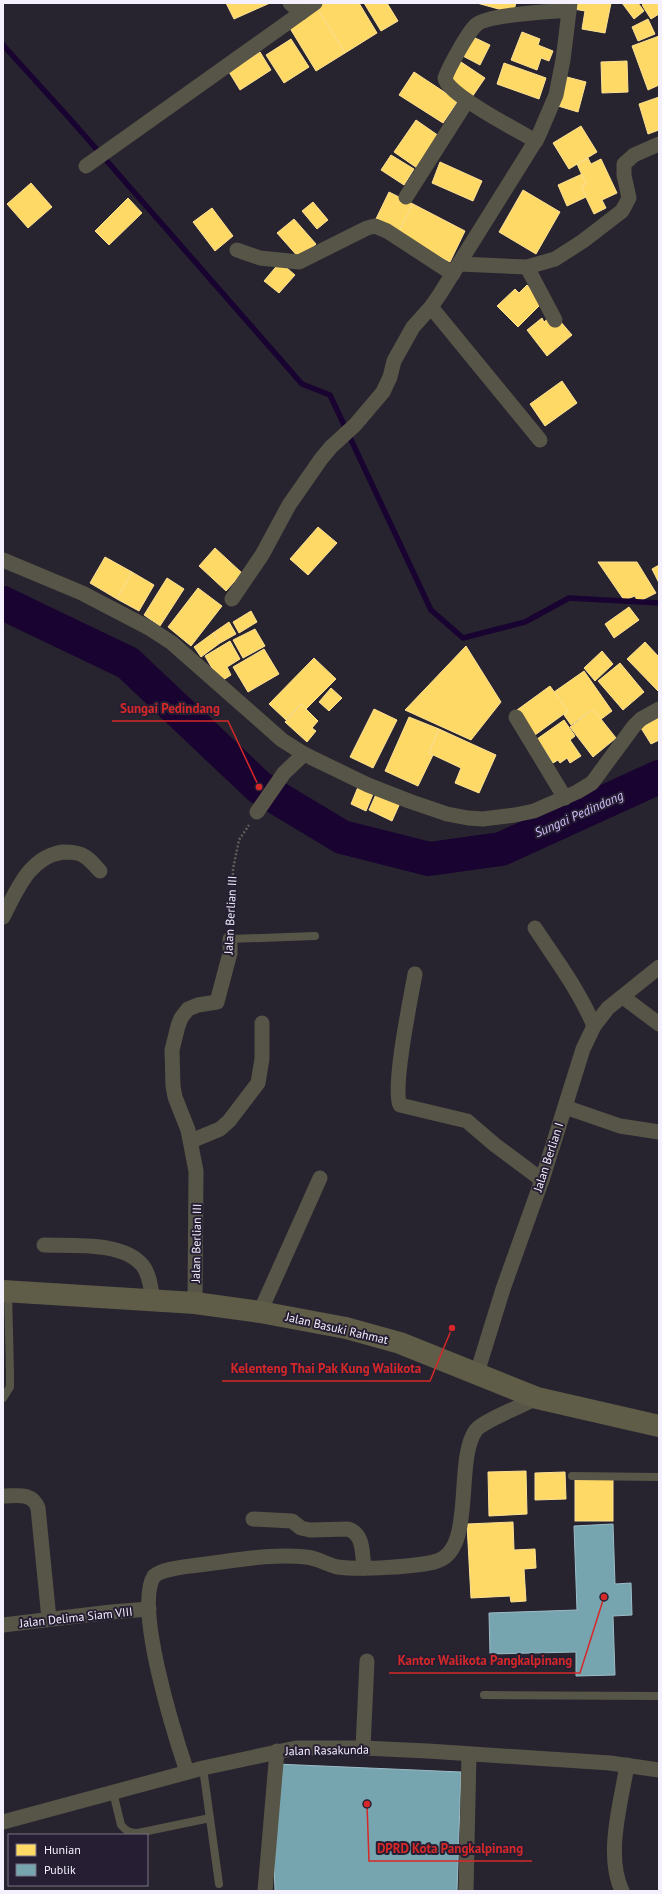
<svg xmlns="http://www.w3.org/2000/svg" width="662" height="1894" font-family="'PT Sans',sans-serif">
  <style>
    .homes { fill: #ffd966; stroke: #fce094 }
    .public { fill: #76a5af; stroke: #9cbcc7 }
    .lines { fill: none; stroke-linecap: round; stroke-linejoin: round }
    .stream { stroke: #180331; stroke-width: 5.5 }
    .river { stroke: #180331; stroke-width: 34 }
    .path { stroke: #5d5b56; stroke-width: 2.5; stroke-dasharray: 2 2; stroke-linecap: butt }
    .lane { stroke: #575547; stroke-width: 8 }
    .street { stroke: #575547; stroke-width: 15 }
    .secondary { stroke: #5f5c48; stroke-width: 22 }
    .labels { text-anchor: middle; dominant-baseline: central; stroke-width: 4; stroke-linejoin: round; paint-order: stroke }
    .street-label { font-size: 12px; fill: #f4f0fe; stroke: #261f33 }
    .water-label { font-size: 13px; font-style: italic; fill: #d3befe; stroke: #261f33 }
    .leader { fill: none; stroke: #d62828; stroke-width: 1.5 }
    .callout-dot { fill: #d62828; stroke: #261f33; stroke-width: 1.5 }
    .callout-label { font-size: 13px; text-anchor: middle; font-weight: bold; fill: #d62828; stroke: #261f33; stroke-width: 4; stroke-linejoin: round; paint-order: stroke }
  </style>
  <rect width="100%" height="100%" fill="#27242f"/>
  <!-- homes -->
  <g class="homes">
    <polygon points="226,3 270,3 234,19"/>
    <polygon points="325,3 359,3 377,33 345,53 317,8"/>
    <polygon points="364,3 387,3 398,21 381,31"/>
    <polygon points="477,3 516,3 513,13"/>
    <polygon points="575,3 611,3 605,33 582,29 585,11 574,9"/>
    <polygon points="622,3 638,3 644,11 634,19"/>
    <polygon points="645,3 659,3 659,14 651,19 642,5"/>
    <polygon points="317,8 345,53 316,71 288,25"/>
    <polygon points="648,19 655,34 638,41 632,27"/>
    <polygon points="522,32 540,39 538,45 553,51 549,61 541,58 537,70 511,60"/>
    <polygon points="471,36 490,45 480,65 461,55"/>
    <polygon points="659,36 659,85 648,90 632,46"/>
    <polygon points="291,39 309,67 284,83 266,55"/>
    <polygon points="260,52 271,70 240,90 229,72"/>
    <polygon points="627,61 628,92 602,93 601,62"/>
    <polygon points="461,62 485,78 472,97 448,82"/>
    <polygon points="504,63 546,78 539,99 497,84"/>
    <polygon points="414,72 458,101 443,123 399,95"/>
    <polygon points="567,77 586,82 578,112 558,106"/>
    <polygon points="659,97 659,130 648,134 639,104"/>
    <polygon points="416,120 439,136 417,168 394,152"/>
    <polygon points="581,126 597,152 569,169 553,143"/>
    <polygon points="391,155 414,169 404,185 381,170"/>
    <polygon points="588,158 591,164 601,159 617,193 602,200 606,208 594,214 581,187 586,184 577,164"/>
    <polygon points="440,162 482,181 473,201 432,183"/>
    <polygon points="582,174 586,184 581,187 586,197 567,206 558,185"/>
    <polygon points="31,183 52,207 28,228 7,204"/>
    <polygon points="523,190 560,212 536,254 499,232"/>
    <polygon points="389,192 413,204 397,235 374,223"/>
    <polygon points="128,198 142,213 109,245 95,231"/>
    <polygon points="313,202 328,220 317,229 302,211"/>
    <polygon points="413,204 465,231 450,262 397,235"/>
    <polygon points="212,208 233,236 215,251 193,222"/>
    <polygon points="294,219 316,244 300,259 277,233"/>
    <polygon points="280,262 295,275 279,293 264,281"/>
    <polygon points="527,285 543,302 518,327 497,306 515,289 519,293"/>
    <polygon points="550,317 560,321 572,335 547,356 527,330 542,318 544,322"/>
    <polygon points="562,381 577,403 545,426 530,404"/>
    <polygon points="318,527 337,543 308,575 290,559"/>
    <polygon points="215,548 242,573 226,591 199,566"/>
    <polygon points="105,557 132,572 117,599 90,583"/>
    <polygon points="598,562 637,562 656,593 638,602 635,596 624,600"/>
    <polygon points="659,565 659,583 652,569"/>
    <polygon points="132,572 154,585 139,611 117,599"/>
    <polygon points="167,578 184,589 160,626 144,615"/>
    <polygon points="198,588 222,606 191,646 168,627"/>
    <polygon points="629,607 639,620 614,638 605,624"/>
    <polygon points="251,611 257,622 239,633 233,622"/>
    <polygon points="229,622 236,634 220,643 213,633"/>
    <polygon points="255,629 265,646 243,658 233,640"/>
    <polygon points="213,633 220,643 201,657 194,647"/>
    <polygon points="230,641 240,659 227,667 231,675 220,682 205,656"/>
    <polygon points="645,642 659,657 658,691 627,659"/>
    <polygon points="466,646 501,702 471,740 405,710"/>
    <polygon points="264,649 279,674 248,692 233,667"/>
    <polygon points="602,651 613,664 595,681 584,668"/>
    <polygon points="314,658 336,679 306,709 301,704 286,720 269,704"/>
    <polygon points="620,663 644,692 623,710 598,681"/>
    <polygon points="584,671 612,711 600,720 593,709 571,725 564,715 568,711 554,692"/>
    <polygon points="550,686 568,711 535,735 517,710"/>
    <polygon points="331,688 342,698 329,711 319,702"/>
    <polygon points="301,704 318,721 312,728 316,731 307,742 285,722"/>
    <polygon points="374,709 397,720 373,768 350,757"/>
    <polygon points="593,709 616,738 593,757 570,727"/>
    <polygon points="409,717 439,729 429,753 433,755 418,786 385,771"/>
    <polygon points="659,717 659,740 651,744 641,728"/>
    <polygon points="564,720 575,736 570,740 581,756 570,763 567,758 560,763 558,760 553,763 537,739"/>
    <polygon points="439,729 496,755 479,793 455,783 461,768 429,753"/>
    <polygon points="358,787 373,794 366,811 351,804"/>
    <polygon points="377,792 400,803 392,821 369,810"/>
    <polygon points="526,1471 527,1514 489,1516 488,1472"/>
    <polygon points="565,1472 566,1499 535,1500 535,1473"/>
    <rect x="575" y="1479" width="38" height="42"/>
    <polygon points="513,1522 514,1550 535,1549 536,1568 524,1569 526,1601 511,1602 510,1596 471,1598 467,1524"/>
    <polygon points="343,1887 374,1888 374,1891 343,1891"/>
  </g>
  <!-- public -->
  <g class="public">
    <polygon points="613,1524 615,1584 631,1583 632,1615 613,1616 615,1675 576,1676 576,1652 490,1654 489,1613 577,1610 574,1526"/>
    <polygon points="276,1764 461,1772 457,1891 275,1891 273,1837"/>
  </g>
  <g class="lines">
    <!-- stream -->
    <polyline class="stream" points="3,45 71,120 302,384 330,395 431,610 463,638 525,622 569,598 659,603"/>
    <!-- river -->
    <polyline class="river" points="3,603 128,663 259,787 342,837 429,859 501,849 659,777"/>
    <!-- path -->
    <polyline class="path" points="231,923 233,869 239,840 249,825"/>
    <!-- lane -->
    <g class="lane">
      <polyline points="230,939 315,936"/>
      <polyline points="3,1398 10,1387 10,1372 8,1292"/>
      <polyline points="572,1476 659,1477"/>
      <polyline points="484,1695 659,1696"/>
      <polyline points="203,1768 219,1884"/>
      <path d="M113,1792L121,1825C126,1831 130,1833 138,1833L210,1818"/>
    </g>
    <!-- street -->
    <g class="street">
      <polyline points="290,3 301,13"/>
      <path d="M536,141C520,132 445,93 445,78C449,67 468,32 476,25C487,14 551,12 569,10"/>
      <polyline points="86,166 315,3"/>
      <polyline points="406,197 467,101"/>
      <polyline points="237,250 260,258 299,262 367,228 375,226 387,231 453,274"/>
      <polyline points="459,264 527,267 555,259 583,241 622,211 629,198 624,175 624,164 634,155 659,144"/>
      <polyline points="527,267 555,320"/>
      <polyline points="431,307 540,440"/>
      <polyline points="3,560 82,593 149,628 172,643 282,740 304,754 368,785 409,801 447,814 468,818 483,819 515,815 534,811 577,792 592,783 634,726 641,719 659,709"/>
      <polyline points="232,599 262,555 289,505 321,459 331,447 355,425 383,392 390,377 394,361 413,327 431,307 440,294 538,137 556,95 563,60 570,3"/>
      <polyline points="516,717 565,798"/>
      <polyline points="257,812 284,773 304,754"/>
      <path d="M3,917C17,890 29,857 63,852C69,852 79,852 84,856C90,859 95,866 100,871"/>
      <path d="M535,928C556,960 579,990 594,1026"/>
      <path d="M415,974C411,997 392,1087 400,1105L467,1121L495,1145L542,1180"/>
      <polyline points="623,997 659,1024"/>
      <polyline points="565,1107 620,1126 659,1132"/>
      <polyline points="191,1141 220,1129 229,1121 258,1083 262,1059 262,1023"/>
      <path d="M44,1245C72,1246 124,1241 143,1266C150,1275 151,1290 153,1301"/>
      <polyline points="195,1303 196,1171 188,1130 175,1097 173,1086 172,1050 178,1026 181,1018 188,1009 198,1005 217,1002 230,953 230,939"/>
      <polyline points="260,1312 320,1178"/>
      <polyline points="477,1373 503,1289 542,1180 583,1049 594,1026 608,1008 659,967"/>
      <path d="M3,1496C17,1496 32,1492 38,1508L49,1619"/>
      <path d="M253,1519L292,1521L301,1528L310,1530L348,1529C364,1534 362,1553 364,1568"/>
      <polyline points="3,1625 111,1612 149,1609"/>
      <polyline points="363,1748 367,1661"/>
      <path d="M187,1772C175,1736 134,1607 154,1576C164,1568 185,1567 198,1565C233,1561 271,1553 306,1557C318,1558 327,1565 338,1567C358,1570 418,1567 437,1561C476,1549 454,1460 476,1430C483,1421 524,1405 537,1398"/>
      <polyline points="3,1822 203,1768 296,1748 363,1748 428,1751 610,1763 659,1770"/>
      <polyline points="265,1891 277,1751"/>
      <polyline points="466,1891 469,1754"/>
      <path d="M622,1891C605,1855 621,1803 627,1765"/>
    </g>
    <!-- secondary -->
    <polyline class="secondary" points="3,1291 195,1303 260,1312 346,1328 400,1343 537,1398 659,1426"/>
  </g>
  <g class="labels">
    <!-- street labels -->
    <g class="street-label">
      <text transform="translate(230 915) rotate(-87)">Jalan Berlian III</text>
      <text transform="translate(548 1157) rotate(-72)">Jalan Berlian I</text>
      <text transform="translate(196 1243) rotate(-89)">Jalan Berlian III</text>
      <text transform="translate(337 1328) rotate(13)">Jalan Basuki Rahmat</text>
      <text transform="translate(76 1617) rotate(-6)">Jalan Delima Siam VIII</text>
      <text transform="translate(327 1750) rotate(-1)">Jalan Rasakunda</text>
    </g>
    <!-- water labels -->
    <g class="water-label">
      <text transform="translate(579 814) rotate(-24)">Sungai Pedindang</text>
    </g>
  </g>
  <!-- callouts -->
  <path class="leader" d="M259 787L228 721H112M452 1328L430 1381H222M604 1597L580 1673H389M367 1804L369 1861H532"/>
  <g class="callout-dot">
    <circle cx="259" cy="787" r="4"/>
    <circle cx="452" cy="1328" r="4"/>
    <circle cx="604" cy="1597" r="4"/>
    <circle cx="367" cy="1804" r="4"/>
  </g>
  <g class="callout-label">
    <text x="170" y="713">Sungai Pedindang</text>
    <text x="326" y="1373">Kelenteng Thai Pak Kung Walikota</text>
    <text x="485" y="1665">Kantor Walikota Pangkalpinang</text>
    <text x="450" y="1853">DPRD Kota Pangkalpinang</text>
  </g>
  <!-- border -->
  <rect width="662" height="1894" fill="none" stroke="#f4f0fe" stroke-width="8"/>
  <!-- legend -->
  <rect x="8" y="1834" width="140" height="52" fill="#261f33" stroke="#787384"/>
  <rect x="16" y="1844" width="20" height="12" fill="#ffd966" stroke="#787384"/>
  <text x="44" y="1854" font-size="12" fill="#f4f0fe">Hunian</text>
  <rect x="16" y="1864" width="20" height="12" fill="#76a5af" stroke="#787384"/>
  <text x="44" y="1874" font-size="12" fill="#f4f0fe">Publik</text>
</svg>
